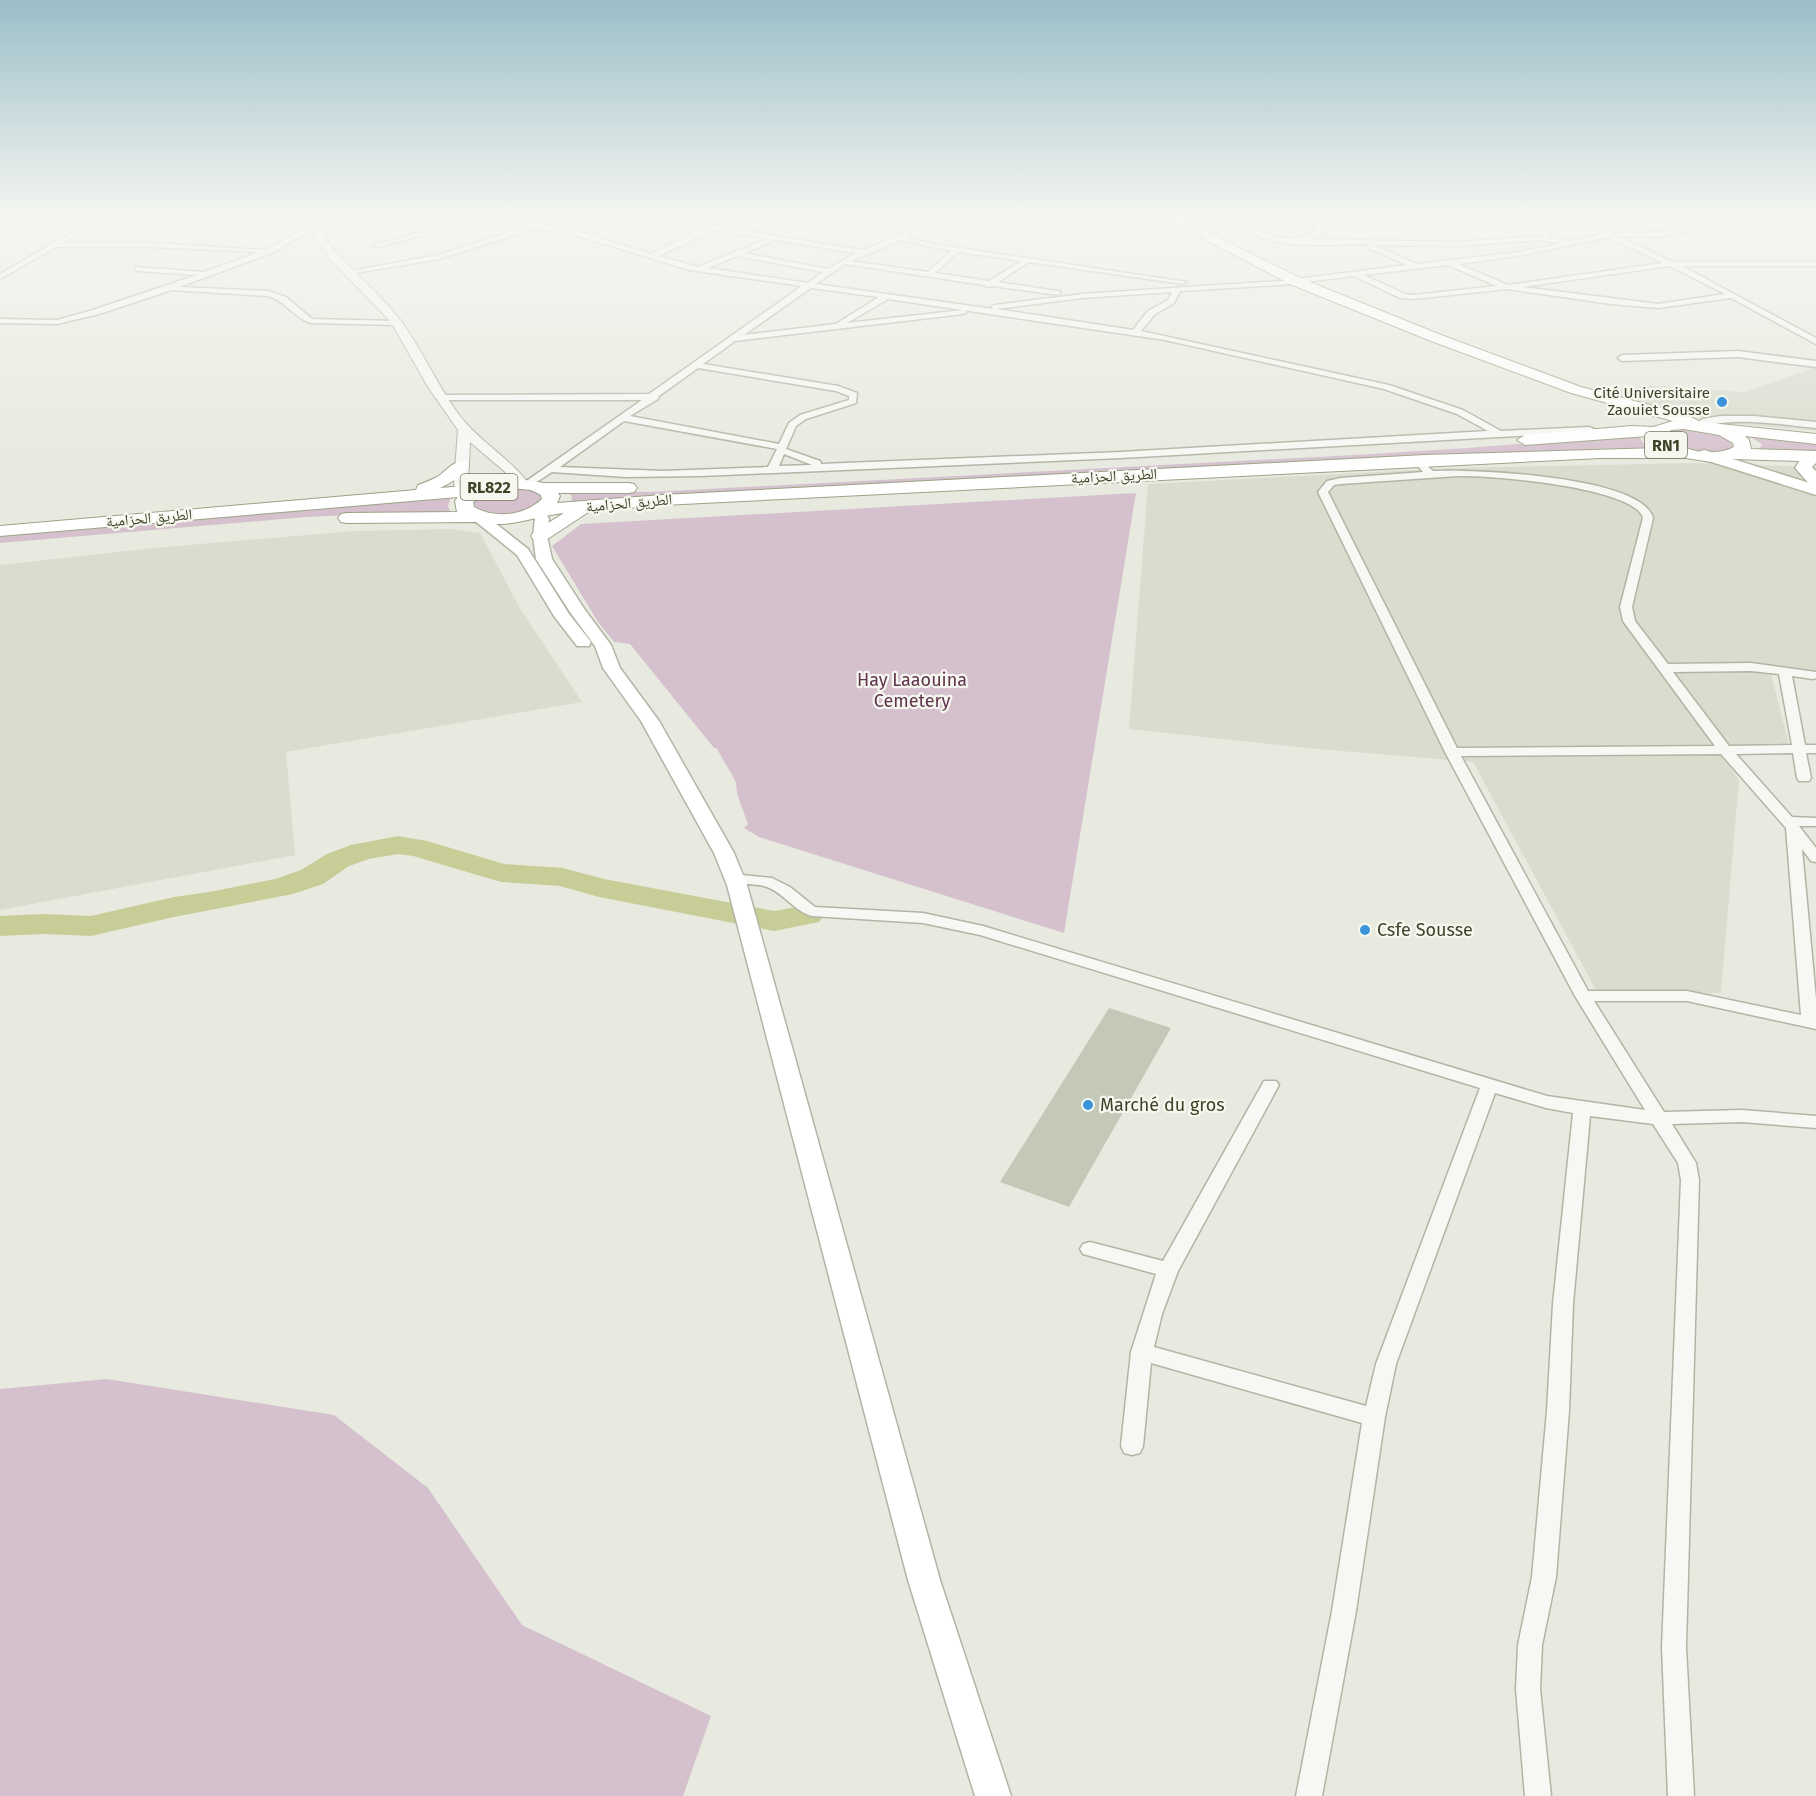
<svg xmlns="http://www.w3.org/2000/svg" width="1816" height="1796" font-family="'Fira Sans','Noto Naskh Arabic',sans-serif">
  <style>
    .built { fill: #d9ddce }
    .green { fill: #d5c1ce }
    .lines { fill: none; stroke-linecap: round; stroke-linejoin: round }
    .river { fill: #c8cd98; fill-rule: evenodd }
    .building { fill: #c4c8b7 }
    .minor-casing { stroke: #b1b5a5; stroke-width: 3 }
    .tertiary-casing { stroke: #b1b5a5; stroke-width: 2 }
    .secondary-casing { stroke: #b1b5a5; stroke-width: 3 }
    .primary-casing { stroke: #b2b79f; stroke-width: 3 }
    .trunk-casing { stroke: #9da286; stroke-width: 2 }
    .minor { fill: #f7f8f3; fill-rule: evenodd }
    .tertiary { fill: #f7f8f3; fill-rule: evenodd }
    .secondary { fill: #fff; fill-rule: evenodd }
    .primary { fill: #fff; fill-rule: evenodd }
    .trunk { fill: #fff; fill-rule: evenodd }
    .poi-dot { fill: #3b93da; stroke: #f6f8f0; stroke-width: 2 }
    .labels { text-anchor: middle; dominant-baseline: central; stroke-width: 4.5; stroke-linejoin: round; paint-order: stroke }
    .far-poi-label { font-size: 15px; fill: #3d4327; stroke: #f6f8f0; text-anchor: end }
    .far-street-label { font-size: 15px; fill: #3d4327; stroke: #f6f8f0 }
    .shield { fill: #f6f8f0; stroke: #747963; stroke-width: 1.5 }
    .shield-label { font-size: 16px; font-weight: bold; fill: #3d4327 }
    .park-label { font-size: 18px; fill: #60334e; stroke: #f6f8f0 }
    .poi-label { font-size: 18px; fill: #3d4327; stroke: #f6f8f0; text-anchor: start }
  </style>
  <rect width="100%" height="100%" fill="#e8eae0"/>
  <!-- built -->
  <g class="built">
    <polygon points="1816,367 1816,431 1738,424 1652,409 1604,395 1645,385 1745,392"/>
    <polygon points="1695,463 1816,467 1816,678 1771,674 1789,745 1716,748 1739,780 1721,993 1597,992 1473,762 1317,749 1129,729 1148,484 1454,468"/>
    <polygon points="451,529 480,533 521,610 582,702 286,752 295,855 0,910 0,565 153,548 355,531"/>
  </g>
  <!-- green -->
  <g class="green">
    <path d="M1678,429L1709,430L1732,441L1733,445L1731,448C1714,456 1679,453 1667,437V433Z"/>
    <polygon points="1740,431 1816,441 1816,452 1758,451 1762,444"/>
    <polygon points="1637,434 1645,445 1661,451 570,506 572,498 569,491 651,492 1355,455 1468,448"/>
    <path d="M512,487L535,491L541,496L542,501C525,521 492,518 472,507V502L486,492Z"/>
    <polygon points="1136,493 1064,933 759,837 744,828 748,824 737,794 736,782 717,749 714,748 630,644 614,642 598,622 552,546 581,524"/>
    <polygon points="452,494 448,506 451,513 416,512 306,517 0,543 0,533"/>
    <polygon points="107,1379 334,1415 428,1488 522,1625 711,1716 683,1796 0,1796 0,1389"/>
  </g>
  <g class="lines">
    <!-- river -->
    <polygon class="river" points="398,836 427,841 504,864 563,868 604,879 774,911 808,905 819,908 824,915 819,922 774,931 599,897 560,886 501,882 413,856 398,854 369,859 349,866 323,884 293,894 174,917 91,936 44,934 0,936 0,916 44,914 91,916 174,897 209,892 275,879 301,870 327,854 351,845"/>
  </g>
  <!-- building -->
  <polygon class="building" points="1109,1008 1171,1028 1069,1207 1000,1182"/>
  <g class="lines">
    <!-- minor casing -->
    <g class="minor-casing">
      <g id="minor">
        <path d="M36,217H105L63,243H152L266,250L307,227L198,224L140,217L314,224V228L272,253L179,287L268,291L286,297L312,319L396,321L400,323L396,325L311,323C294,318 286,301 268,296L172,290L99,314L57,324L0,323V319L57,320L93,310L197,275L138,271H135V267L204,272L259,252L152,247H56L0,279V274L88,223Z"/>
        <path d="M458,217C502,217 551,223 593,236L626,217H635L600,238L651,254L704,228L643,217H661L742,230L763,217H771L750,232L863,250L900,235L919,217L975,225L990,217H999L976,229L922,223L906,237L932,244L1187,282L1183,284L1029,262L998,282L1057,291H1060V295L992,286L988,287L984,285L845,264L816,284L993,309L991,307L995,305L1082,294L1281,281L1407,265L1368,248V244C1335,244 1276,251 1248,230L1251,217H1257L1256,229C1274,238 1293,242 1313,234L1316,217H1323L1320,235L1312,239L1456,242L1545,236L1501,217H1511L1541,230L1547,217H1554L1547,232L1552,235L1549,237L1570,241L1603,234L1570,217H1579L1608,231L1610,228L1611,217H1617L1618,228L1614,233L1662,232L1685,229L1679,217H1686L1691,228L1753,217H1770L1662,236L1620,237L1673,262H1816V266H1682L1816,338V344L1731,298L1658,308L1611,304L1507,289L1414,299L1400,298L1354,276L1281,285L1180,291L1174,303L1154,315L1141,331L1389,385L1463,410L1501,431L1589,427L1607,434L1602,437L1588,433H1569L1121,458L701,476L626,477L552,472L529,487L525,486V482L642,400H440L437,399V395L649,394L802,286L689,270L572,234L534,229L439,259L349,274L345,272L438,255L525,227L465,219L431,233L377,247L373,245L427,231ZM713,230L767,239L698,267L659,256ZM1608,237L1663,263L1508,285L1458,264L1519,256ZM776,240L856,253L828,269L744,253ZM901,240L951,251L928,272L851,261ZM1541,240L1562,243L1519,252L1417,264L1374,245L1456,246ZM958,252L1021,261L989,281L935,273ZM737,256L823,272L808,283L708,268ZM1448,265L1497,286L1414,295L1405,294L1364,275ZM1670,266L1725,294L1658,304L1523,287ZM811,288L879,297L836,324L744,335ZM1172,292L1168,300L1148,311L1133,330L996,309L1082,298ZM888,299L1165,340L1384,389L1457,414L1488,431L1121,452L821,464L820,461L786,449L796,426L806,419L856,403L857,393L838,386L703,364L735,341L963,314L967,312L963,310L847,323ZM698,368L836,391L849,396V400L800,415L789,423L779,444L630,416L658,399L659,396ZM624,421L777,449L768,467L663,471L560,467ZM784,454L812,465L779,466Z"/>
        <polygon points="777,217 803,217 851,224 848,226"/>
        <polygon points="1738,351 1816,361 1816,367 1738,357 1622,361 1618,358 1622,355"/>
        <path d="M1720,416H1754L1816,422V428C1776,424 1736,416 1697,428L1692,425L1703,419Z"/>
        <path d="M1418,457L1433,471C1471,469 1642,476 1653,518L1632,607L1635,621L1668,664L1751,663L1816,672V678L1813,679L1792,676L1805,745H1816V753H1806L1811,778L1809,781H1799L1797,778L1793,753L1736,754L1792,817L1816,818V826H1799L1816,848V862L1811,861L1802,849L1816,999V1029L1687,1001H1594L1664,1112L1742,1110L1816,1116V1128L1742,1122L1672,1124L1696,1163L1699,1180L1686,1647L1694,1796H1668L1662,1647L1681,1180L1678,1163L1653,1124L1590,1116L1573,1304L1569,1411L1556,1577L1542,1645L1540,1689L1551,1796H1525L1516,1689L1518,1645L1532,1577L1547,1411L1553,1304L1573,1113L1546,1108L1495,1093L1396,1364L1385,1417L1356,1611L1322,1796H1296L1332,1611L1362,1423L1151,1363L1143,1446L1140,1453L1132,1455L1124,1453L1121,1446L1131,1352L1156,1274L1083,1254L1080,1249L1083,1244L1090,1242L1163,1261L1264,1081H1276L1279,1085L1178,1271L1162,1314L1154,1347L1366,1406L1376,1364L1480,1088L980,935L923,923L812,916C794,911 784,893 767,887C755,882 734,887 726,878L733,874L772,878L790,887L815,907L923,913L983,926L1547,1096L1645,1110L1575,996L1445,752L1318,492L1327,481L1341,478L1423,472L1413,460ZM1458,476C1488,475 1635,487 1643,518L1620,607L1623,621L1715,746L1457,748L1328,492L1334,485L1341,484ZM1751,671L1779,674L1792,745L1729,746L1673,672ZM1721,754L1786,828L1801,1015L1687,991H1588L1461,756Z"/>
      </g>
    </g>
    <!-- tertiary casing -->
    <g class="tertiary-casing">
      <path id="tertiary" d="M305,217H314C331,257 366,279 393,311C420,343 435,383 460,416C480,442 510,458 529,484L527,487H517L504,471L470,442L468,483L471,501L469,504H459L454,483L458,430L428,387L391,322L330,259L311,232Z"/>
    </g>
    <!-- secondary casing -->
    <g class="secondary-casing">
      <g id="secondary">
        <polygon points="538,507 543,508 549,519 547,536 552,559 585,610 611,645 620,668 659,721 734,853 747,885 940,1580 1011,1796 975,1796 908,1580 727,885 714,853 641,721 603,668 595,646 570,612 536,559 533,536 535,519 531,511"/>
        <polygon points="480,514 485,515 528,549 569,614 591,642 589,646 577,646 554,616 517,555 475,521 473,518"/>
      </g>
    </g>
    <!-- primary casing -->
    <g class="primary-casing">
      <polygon id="primary" points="1704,450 1816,485 1816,495 1699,458 1696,455 1699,452"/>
    </g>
    <!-- trunk casing -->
    <g class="trunk-casing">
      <path id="trunk" d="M1162,217H1178L1300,278L1441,335L1581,387L1684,414L1701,422L1816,434V444L1745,436L1749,440L1751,449L1816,451V463L1812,467L1816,471V486L1810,485L1795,468L1799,461L1732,459L1711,462L1686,458H1600L663,505L590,511L546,540H534L531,536L534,532L564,513C534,516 509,529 479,522L347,523L341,522L338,518L341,514L347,513L457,512L455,501L458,497L0,536V526L416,490L418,485C424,483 431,480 437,477C447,471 453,459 467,462L469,466C462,476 451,483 440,488L475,485L511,478L544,483H628L634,484L637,488L634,492L628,493H558L560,496L557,503L663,495L1425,455L1660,448L1648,436L1525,445L1517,440L1525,435L1632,426L1653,427L1673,421L1571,393L1431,341L1290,284ZM1684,429L1719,435L1733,443L1734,447C1714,458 1681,451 1664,436L1671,430ZM511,488L531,490L541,495L542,499C524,516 495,519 474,507L473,502L491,491Z"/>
    </g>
    <!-- minor -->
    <use href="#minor" class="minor"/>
    <!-- tertiary -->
    <use href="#tertiary" class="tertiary"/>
    <!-- secondary -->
    <use href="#secondary" class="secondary"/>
    <!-- primary -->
    <use href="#primary" class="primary"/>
    <!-- trunk -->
    <use href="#trunk" class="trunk"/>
  </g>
  <!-- sky -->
  <linearGradient id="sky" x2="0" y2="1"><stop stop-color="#9bbec8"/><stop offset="0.46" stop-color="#f5f6f1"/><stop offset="1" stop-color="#f5f6f1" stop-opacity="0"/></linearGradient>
  <rect width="1816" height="469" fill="url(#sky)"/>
  <!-- markers -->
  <g class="poi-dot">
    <circle cx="1722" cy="402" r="6"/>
    <circle cx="1365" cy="930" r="6"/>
    <circle cx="1088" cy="1105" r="6"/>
  </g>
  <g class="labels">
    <!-- far-poi labels -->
    <g class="far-poi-label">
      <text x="1710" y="393">Cité Universitaire<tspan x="1710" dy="17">Zaouiet Sousse</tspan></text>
    </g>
    <!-- far-street labels -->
    <g class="far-street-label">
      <text transform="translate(1114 476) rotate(-3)">الطريق الحزامية</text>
      <text transform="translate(629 503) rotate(-5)">الطريق الحزامية</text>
      <text transform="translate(149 518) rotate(-5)">الطريق الحزامية</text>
    </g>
    <!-- shield labels -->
    <g class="shield">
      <rect x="1645" y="432" width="42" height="26" rx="4.5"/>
      <rect x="460.5" y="474" width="57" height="26" rx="4.5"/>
    </g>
    <g class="shield-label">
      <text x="1666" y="445">RN1</text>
      <text x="489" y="487">RL822</text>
    </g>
    <!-- park labels -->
    <g class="park-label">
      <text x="912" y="680">Hay Laaouina<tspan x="912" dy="21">Cemetery</tspan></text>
    </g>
    <!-- poi labels -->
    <g class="poi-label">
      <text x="1377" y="930">Csfe Sousse</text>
      <text x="1100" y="1105">Marché du gros</text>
    </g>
  </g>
</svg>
